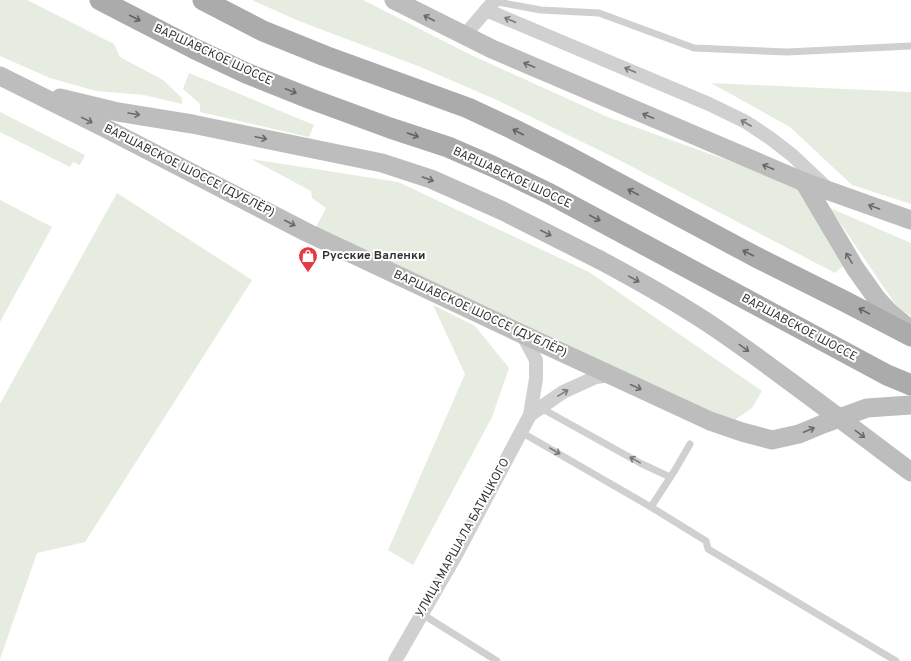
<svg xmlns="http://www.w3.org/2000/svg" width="911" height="661" font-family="Overpass,sans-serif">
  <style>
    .green { fill: #e6ecdf }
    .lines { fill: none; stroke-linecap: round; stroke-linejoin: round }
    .lane { stroke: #d0d0d0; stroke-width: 7 }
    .street { stroke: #d0d0d0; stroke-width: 14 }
    .secondary { stroke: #bdbdbd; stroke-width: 19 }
    .primary { stroke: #ababab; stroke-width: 21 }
    .secondary-bridge { stroke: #bdbdbd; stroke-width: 19 }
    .oneway { stroke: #636363 }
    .oneway2 { stroke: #6a6a6a }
    .oneway3 { stroke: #7a7a7a }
    .labels { text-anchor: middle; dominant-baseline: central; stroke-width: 4; stroke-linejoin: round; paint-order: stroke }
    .street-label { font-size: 12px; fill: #333; stroke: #fff }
    .poi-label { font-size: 12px; font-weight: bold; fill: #333; stroke: #fff; text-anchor: start }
  </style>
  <rect width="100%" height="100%" fill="#fff"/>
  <!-- green -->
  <g class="green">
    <polygon points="0,0 27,0 114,44 120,57 163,80 182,98 182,104 144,95 96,91 50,78 0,56"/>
    <polygon points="252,0 363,0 471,55 610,118 796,185 844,265 835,273 623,162 497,100 418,66 299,21"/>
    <polygon points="189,73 314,125 309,137 200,112 200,104 183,89"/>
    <polygon points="711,83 911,92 911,204 852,185 790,127"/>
    <polygon points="0,112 85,155 80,165 73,162 70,167 0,132"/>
    <polygon points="251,159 398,182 589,272 762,391 752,408 733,421 685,401 315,229 326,208 312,198 311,191"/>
    <polygon points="117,193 252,280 85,542 37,553 0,659 0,404"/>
    <polygon points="0,200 52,227 0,322"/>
    <polygon points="830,208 911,243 911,316 898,308"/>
    <polygon points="433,305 475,326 509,368 492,417 413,565 388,550 465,374"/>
  </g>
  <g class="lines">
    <!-- lane -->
    <g class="lane">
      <polyline points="492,1 541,10 599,13 694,48 787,52 911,46"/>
      <polyline points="541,408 640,463 670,477"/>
      <polyline points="521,432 651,507 706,541 708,549 896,661"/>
      <polyline points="651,507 675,470 690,444"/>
      <polyline points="422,614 497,661"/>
    </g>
    <!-- street -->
    <g class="street">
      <polyline points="486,10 709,104 746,122 770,138 792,155 827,188"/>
      <polyline points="464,36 495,0"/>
      <polyline points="530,415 563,392 596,377 611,375"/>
      <polyline points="395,661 457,553 530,415 536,379 536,360 522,334"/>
    </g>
    <!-- secondary -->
    <g class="secondary">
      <polyline points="394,0 492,49 804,182 911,220"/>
      <polyline points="0,76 103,127 306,232 522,334 710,421 742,432 772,440 799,434 823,424 867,408 911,405"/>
      <polyline points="60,98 118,112 192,124 382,163 431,179 503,211 600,260"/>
      <polyline points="804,182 855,268 877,299 890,313 910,329"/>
    </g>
    <!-- primary -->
    <g class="primary">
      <polyline points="100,0 195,49 246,73 311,99 390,128 448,147 492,166 550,194 887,375 911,385"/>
      <polyline points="203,0 263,31 325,56 468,108 513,129 569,157 756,257 846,302 911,336"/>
    </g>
    <!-- secondary-bridge -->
    <path class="secondary-bridge" d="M600,260C641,282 682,305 720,331C785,376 848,425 911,472"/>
  </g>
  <!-- one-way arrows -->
  <defs><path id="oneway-shaft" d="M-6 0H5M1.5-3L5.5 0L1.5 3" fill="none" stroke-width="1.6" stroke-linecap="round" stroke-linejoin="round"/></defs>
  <g class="oneway">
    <use href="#oneway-shaft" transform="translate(135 18) rotate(27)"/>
    <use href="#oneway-shaft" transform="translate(291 91) rotate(22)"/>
    <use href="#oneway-shaft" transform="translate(518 132) rotate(-153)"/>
    <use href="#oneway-shaft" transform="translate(413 135) rotate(19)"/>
    <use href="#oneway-shaft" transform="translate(633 192) rotate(-152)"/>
    <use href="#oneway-shaft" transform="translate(595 218) rotate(28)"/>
    <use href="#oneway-shaft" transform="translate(748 253) rotate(-152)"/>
    <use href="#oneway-shaft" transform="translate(864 311) rotate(-152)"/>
  </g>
  <g class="oneway2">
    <use href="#oneway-shaft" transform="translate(429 18) rotate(-153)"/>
    <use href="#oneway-shaft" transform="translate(529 65) rotate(-157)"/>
    <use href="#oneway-shaft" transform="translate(134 114) rotate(9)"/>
    <use href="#oneway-shaft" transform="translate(648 116) rotate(-157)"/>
    <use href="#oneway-shaft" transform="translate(87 120) rotate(26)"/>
    <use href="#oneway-shaft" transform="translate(261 138) rotate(12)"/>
    <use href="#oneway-shaft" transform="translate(768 167) rotate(-157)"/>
    <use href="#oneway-shaft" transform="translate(428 179) rotate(20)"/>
    <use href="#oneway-shaft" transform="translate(874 207) rotate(-160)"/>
    <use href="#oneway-shaft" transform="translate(290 223) rotate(27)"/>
    <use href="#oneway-shaft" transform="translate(546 233) rotate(27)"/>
    <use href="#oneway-shaft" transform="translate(849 258) rotate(-121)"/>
    <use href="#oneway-shaft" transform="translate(634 279) rotate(29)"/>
    <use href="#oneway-shaft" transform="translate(744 348) rotate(36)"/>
    <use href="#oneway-shaft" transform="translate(636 387) rotate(25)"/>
    <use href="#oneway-shaft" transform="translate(809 430) rotate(-23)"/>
    <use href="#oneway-shaft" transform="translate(860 434) rotate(37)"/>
  </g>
  <g class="oneway3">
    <use href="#oneway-shaft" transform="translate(510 20) rotate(-157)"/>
    <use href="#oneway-shaft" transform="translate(630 70) rotate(-157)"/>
    <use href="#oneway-shaft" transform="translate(746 123) rotate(-150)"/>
    <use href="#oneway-shaft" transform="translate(563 393) rotate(-31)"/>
    <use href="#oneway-shaft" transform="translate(555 451) rotate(30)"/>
    <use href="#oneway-shaft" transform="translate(635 460) rotate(-151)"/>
  </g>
  <!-- icons -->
  <defs>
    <g id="shop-pin" transform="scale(1)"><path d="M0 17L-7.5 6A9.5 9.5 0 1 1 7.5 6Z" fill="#e63946" stroke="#fff"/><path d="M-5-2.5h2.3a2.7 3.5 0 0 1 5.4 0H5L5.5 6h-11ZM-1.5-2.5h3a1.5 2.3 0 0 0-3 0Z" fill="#fff"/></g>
  </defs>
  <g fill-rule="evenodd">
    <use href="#shop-pin" x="308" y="256"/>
  </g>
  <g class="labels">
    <!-- street labels -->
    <g class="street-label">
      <text transform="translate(213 55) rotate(25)">ВАРШАВСКОЕ ШОССЕ</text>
      <text transform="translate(189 171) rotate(27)">ВАРШАВСКОЕ ШОССЕ (ДУБЛЁР)</text>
      <text transform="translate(512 178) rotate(25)">ВАРШАВСКОЕ ШОССЕ</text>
      <text transform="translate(480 314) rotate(25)">ВАРШАВСКОЕ ШОССЕ (ДУБЛЁР)</text>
      <text transform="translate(799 328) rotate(28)">ВАРШАВСКОЕ ШОССЕ</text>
      <text transform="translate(463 538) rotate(-61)">УЛИЦА МАРШАЛА БАТИЦКОГО</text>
    </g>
    <!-- poi labels -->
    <g class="poi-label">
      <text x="322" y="256">Русские Валенки</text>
    </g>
  </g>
</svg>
